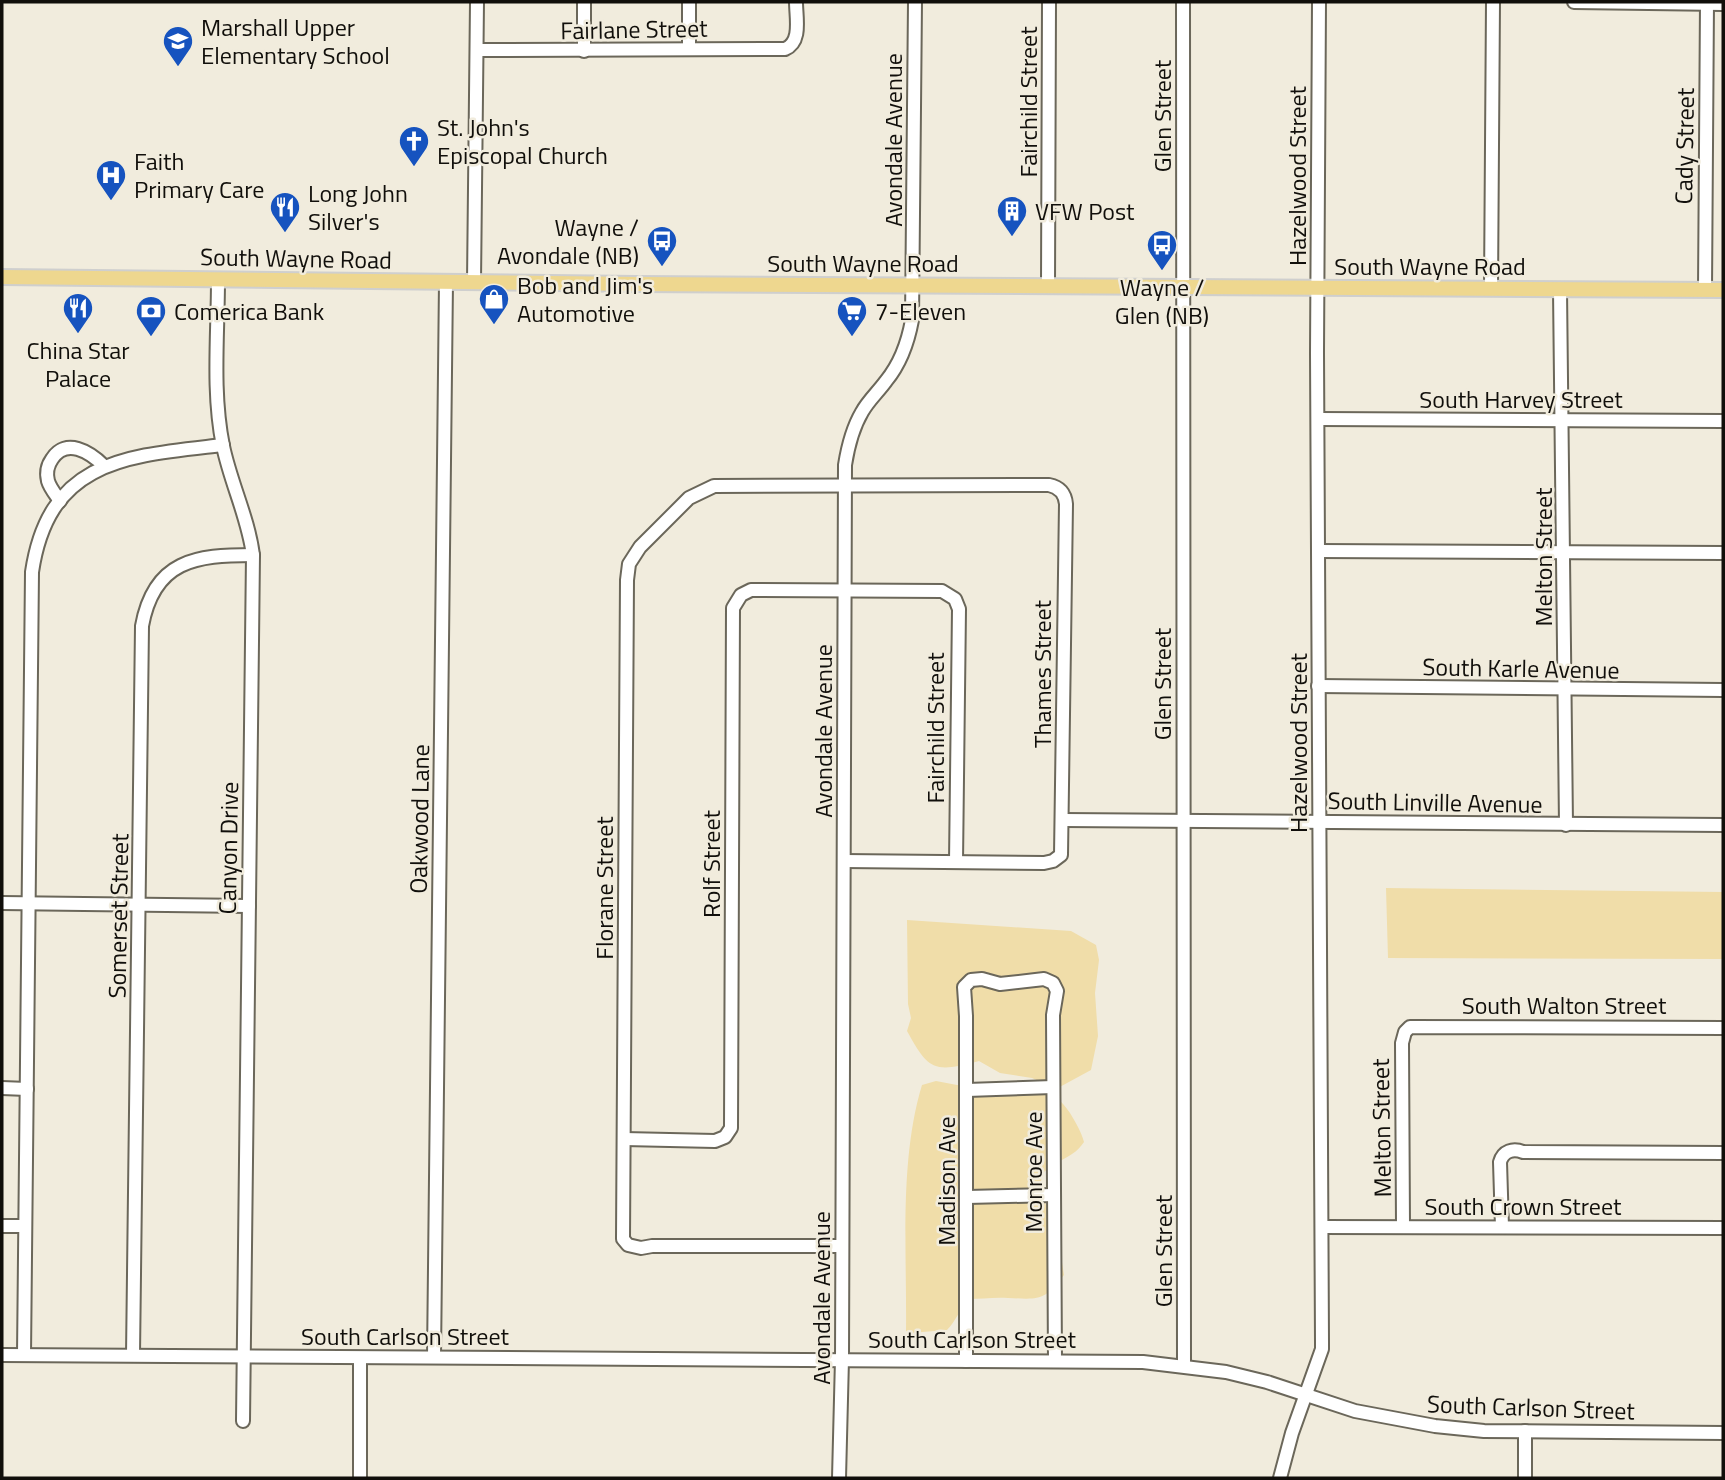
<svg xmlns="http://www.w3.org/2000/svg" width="1725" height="1480" font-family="'Titillium Web',sans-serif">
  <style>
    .green { fill: #f0dda9 }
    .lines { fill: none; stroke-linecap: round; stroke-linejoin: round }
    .minor-casing { stroke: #6b675a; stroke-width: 16 }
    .major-casing { stroke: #cfcfce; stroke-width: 18 }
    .minor { stroke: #fff; stroke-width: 12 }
    .major { stroke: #eed78f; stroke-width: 14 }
    .labels { text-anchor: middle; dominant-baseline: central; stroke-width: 5; stroke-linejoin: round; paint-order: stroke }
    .poi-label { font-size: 24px; fill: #110f0b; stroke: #f1ecdd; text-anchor: start }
    .street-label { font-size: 24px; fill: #110f0b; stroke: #f1ecdd }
  </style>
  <rect width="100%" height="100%" fill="#f1ecdd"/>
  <!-- green -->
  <g class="green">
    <polygon points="1386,888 1723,892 1723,959 1388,958"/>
    <path d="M907,920L1071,931L1096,945L1099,960L1095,993L1098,1036L1091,1070L1056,1089L1032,1078L1000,1073L979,1061C934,1073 929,1071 907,1031L911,1018L908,1004Z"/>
    <path d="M936,1081C943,1082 950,1084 957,1085C1002,1089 1037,1065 1070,1113C1076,1123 1081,1131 1084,1142C1081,1146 1077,1151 1072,1154C1051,1168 1034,1167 1044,1199C1048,1213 1052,1224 1061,1234L1059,1244L1064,1275C1044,1302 1038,1299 1008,1298C995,1297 981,1299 968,1299C960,1309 956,1321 947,1330L910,1333L906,1331C907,1252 899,1161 922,1085Z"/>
  </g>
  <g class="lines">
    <!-- minor casing -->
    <g class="minor-casing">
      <g id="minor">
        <polyline points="689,2 689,48"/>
        <polyline points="1183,2 1184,1365"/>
        <polyline points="1574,2 1723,4"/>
        <path d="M477,50L785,49C802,42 796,18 796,2"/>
        <polyline points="584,51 584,2"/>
        <path d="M218,280C218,335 212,392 223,446C231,484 248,517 253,555L243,1421"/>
        <polyline points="474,282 477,2"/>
        <polyline points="1048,287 1049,2"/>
        <polyline points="1491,289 1493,2"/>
        <polyline points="1560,290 1566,825"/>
        <polyline points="1705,290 1707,2"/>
        <polyline points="1318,419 1723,421"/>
        <path d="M60,501C56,495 50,488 48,481C46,473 47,466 52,459C66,437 90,452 104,466"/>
        <polyline points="1318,551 1723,553"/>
        <polyline points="1318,686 1723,690"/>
        <polyline points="1063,820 1723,825"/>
        <polyline points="2,903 249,906"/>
        <polyline points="2,1088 27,1089"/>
        <polyline points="967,1090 1053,1087"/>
        <polyline points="624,1139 715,1141 725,1137 731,1128 733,608 741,595 751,590 942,591 955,599 959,609 956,862"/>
        <polyline points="967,1197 1054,1195"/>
        <polyline points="2,1226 24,1226"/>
        <polyline points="1403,1226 1402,1043 1405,1032 1410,1027 1723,1028"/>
        <polyline points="1322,1227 1723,1228"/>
        <path d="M1502,1227L1500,1162C1503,1151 1513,1148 1523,1152L1723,1153"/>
        <path d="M842,1246H652L641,1248L628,1245L623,1239L627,580L629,564L640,547L689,498L714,486L1049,485C1059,487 1065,493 1066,504L1061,855L1053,861L1044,863L844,861"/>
        <polyline points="2,1355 1143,1362 1226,1372 1267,1382 1355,1411 1435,1426 1484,1431 1723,1433"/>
        <path d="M24,1355L32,572C49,458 129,456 223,445"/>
        <path d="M133,1355L142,626C154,560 196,555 253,555"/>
        <polyline points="434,1357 446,282"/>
        <polyline points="966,1361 966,1016 964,987 971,980 982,979 1000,984 1044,979 1053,983 1057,991 1053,1015 1055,1361"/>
        <polyline points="360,1478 360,1358"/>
        <path d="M839,1478L842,1359L845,465C848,446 852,429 862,412C868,401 878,392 886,381C900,364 908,342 912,320L915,2"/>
        <polyline points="1280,1478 1292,1433 1322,1349 1322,1342 1317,353 1319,2"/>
        <polyline points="1525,1478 1525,1431"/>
      </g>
    </g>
    <!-- major casing -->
    <g class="major-casing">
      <polyline id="major" points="2,277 636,284 1723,290"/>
    </g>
    <!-- minor -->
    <use href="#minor" class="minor"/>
    <!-- major -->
    <use href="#major" class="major"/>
  </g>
  <!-- icons -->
  <defs>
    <g id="school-pin" transform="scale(1.575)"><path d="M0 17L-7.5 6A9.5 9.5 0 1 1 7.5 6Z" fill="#1653bf" stroke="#f1ecdd"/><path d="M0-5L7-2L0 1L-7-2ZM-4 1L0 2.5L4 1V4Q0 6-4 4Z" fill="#fff"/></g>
    <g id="church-pin" transform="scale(1.575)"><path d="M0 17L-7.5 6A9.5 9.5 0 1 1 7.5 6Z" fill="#1653bf" stroke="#f1ecdd"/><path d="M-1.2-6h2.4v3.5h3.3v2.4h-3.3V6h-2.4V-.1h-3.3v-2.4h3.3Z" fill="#fff"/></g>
    <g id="hospital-pin" transform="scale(1.575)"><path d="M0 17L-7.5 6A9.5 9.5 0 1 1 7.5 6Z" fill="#1653bf" stroke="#f1ecdd"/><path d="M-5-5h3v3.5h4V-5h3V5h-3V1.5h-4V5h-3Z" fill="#fff"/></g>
    <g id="restaurant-pin" transform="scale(1.575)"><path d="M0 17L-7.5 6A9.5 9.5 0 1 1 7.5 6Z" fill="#1653bf" stroke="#f1ecdd"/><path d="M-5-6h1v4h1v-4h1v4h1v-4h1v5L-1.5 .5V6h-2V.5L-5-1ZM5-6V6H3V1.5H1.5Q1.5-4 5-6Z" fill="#fff"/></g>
    <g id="building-pin" transform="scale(1.575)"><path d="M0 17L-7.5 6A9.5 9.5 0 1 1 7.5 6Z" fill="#1653bf" stroke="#f1ecdd"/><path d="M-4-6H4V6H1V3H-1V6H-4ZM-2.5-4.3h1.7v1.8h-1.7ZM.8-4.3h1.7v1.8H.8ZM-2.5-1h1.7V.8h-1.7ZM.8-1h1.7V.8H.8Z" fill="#fff"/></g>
    <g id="bus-pin" transform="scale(1.575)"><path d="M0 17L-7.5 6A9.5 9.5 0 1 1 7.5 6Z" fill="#1653bf" stroke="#f1ecdd"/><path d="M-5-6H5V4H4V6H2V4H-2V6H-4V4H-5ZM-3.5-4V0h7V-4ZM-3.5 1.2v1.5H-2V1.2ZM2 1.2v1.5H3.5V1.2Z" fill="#fff"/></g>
    <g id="shop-pin" transform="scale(1.575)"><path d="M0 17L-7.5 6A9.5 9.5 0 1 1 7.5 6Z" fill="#1653bf" stroke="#f1ecdd"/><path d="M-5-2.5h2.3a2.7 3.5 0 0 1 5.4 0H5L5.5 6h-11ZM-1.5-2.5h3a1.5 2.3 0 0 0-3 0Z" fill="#fff"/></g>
    <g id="bank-pin" transform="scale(1.575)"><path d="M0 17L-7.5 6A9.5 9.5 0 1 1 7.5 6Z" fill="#1653bf" stroke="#f1ecdd"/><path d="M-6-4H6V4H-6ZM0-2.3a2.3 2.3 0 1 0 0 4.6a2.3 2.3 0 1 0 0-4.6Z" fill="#fff"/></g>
    <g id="supermarket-pin" transform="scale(1.575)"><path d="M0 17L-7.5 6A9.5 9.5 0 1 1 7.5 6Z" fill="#1653bf" stroke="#f1ecdd"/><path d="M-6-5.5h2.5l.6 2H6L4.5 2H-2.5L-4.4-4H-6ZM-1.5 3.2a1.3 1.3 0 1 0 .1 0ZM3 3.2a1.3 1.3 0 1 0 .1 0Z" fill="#fff"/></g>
  </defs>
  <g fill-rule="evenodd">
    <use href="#school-pin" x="178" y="41"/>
    <use href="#church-pin" x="414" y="141"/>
    <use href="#hospital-pin" x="111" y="175"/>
    <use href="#restaurant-pin" x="285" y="207"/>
    <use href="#building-pin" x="1012" y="211"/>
    <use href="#bus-pin" x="662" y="241"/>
    <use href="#bus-pin" x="1162" y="245"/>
    <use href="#shop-pin" x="494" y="299"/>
    <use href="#restaurant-pin" x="78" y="308"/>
    <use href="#bank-pin" x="151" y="311"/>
    <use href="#supermarket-pin" x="852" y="311"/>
  </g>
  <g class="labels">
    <!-- poi labels -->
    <g class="poi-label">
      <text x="201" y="27">Marshall Upper<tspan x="201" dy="28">Elementary School</tspan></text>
      <text x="437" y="127">St. John's<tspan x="437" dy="28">Episcopal Church</tspan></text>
      <text x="134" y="161">Faith<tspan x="134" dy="28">Primary Care</tspan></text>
      <text x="308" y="193">Long John<tspan x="308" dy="28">Silver's</tspan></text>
      <text x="1035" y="211">VFW Post</text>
      <text x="639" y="227" text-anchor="end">Wayne /<tspan x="639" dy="28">Avondale (NB)</tspan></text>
      <text x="517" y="285">Bob and Jim's<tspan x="517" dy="28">Automotive</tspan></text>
      <text x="1162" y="287" text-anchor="middle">Wayne /<tspan x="1162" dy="28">Glen (NB)</tspan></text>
      <text x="174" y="311">Comerica Bank</text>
      <text x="875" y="311">7-Eleven</text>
      <text x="78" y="350" text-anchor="middle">China Star<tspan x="78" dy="28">Palace</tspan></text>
    </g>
    <!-- street labels -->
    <g class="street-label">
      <text transform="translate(634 29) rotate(-1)">Fairlane Street</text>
      <text transform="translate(1028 102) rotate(-90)">Fairchild Street</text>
      <text transform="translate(1162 116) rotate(-90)">Glen Street</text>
      <text transform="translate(893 140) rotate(-90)">Avondale Avenue</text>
      <text transform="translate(1684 146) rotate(-89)">Cady Street</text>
      <text transform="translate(1297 176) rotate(-90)">Hazelwood Street</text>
      <text transform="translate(296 258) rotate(1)">South Wayne Road</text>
      <text x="863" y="263">South Wayne Road</text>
      <text x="1430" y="266">South Wayne Road</text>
      <text x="1521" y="399">South Harvey Street</text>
      <text transform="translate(1543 557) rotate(-90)">Melton Street</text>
      <text transform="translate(1521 668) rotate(1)">South Karle Avenue</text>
      <text transform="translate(1042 674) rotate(-90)">Thames Street</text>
      <text transform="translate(1162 684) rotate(-90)">Glen Street</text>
      <text transform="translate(935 728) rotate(-90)">Fairchild Street</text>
      <text transform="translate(823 731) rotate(-90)">Avondale Avenue</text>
      <text transform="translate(1298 743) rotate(-90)">Hazelwood Street</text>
      <text transform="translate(1435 802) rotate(1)">South Linville Avenue</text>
      <text transform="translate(419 819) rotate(-89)">Oakwood Lane</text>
      <text transform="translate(228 848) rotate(-89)">Canyon Drive</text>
      <text transform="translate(711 864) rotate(-90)">Rolf Street</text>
      <text transform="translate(604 888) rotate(-90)">Florane Street</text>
      <text transform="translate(118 916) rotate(-89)">Somerset Street</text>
      <text x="1564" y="1005">South Walton Street</text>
      <text transform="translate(1381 1128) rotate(-91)">Melton Street</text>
      <text transform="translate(1033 1172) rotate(-90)">Monroe Ave</text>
      <text transform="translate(946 1181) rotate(-90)">Madison Ave</text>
      <text x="1523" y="1206">South Crown Street</text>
      <text transform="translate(1163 1251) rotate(-90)">Glen Street</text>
      <text transform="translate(821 1298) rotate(-90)">Avondale Avenue</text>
      <text x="405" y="1336">South Carlson Street</text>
      <text x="972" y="1339">South Carlson Street</text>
      <text transform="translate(1531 1407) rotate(2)">South Carlson Street</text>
    </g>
  </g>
  <!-- border -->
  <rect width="1725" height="1480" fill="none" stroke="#110f0b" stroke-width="7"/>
</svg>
